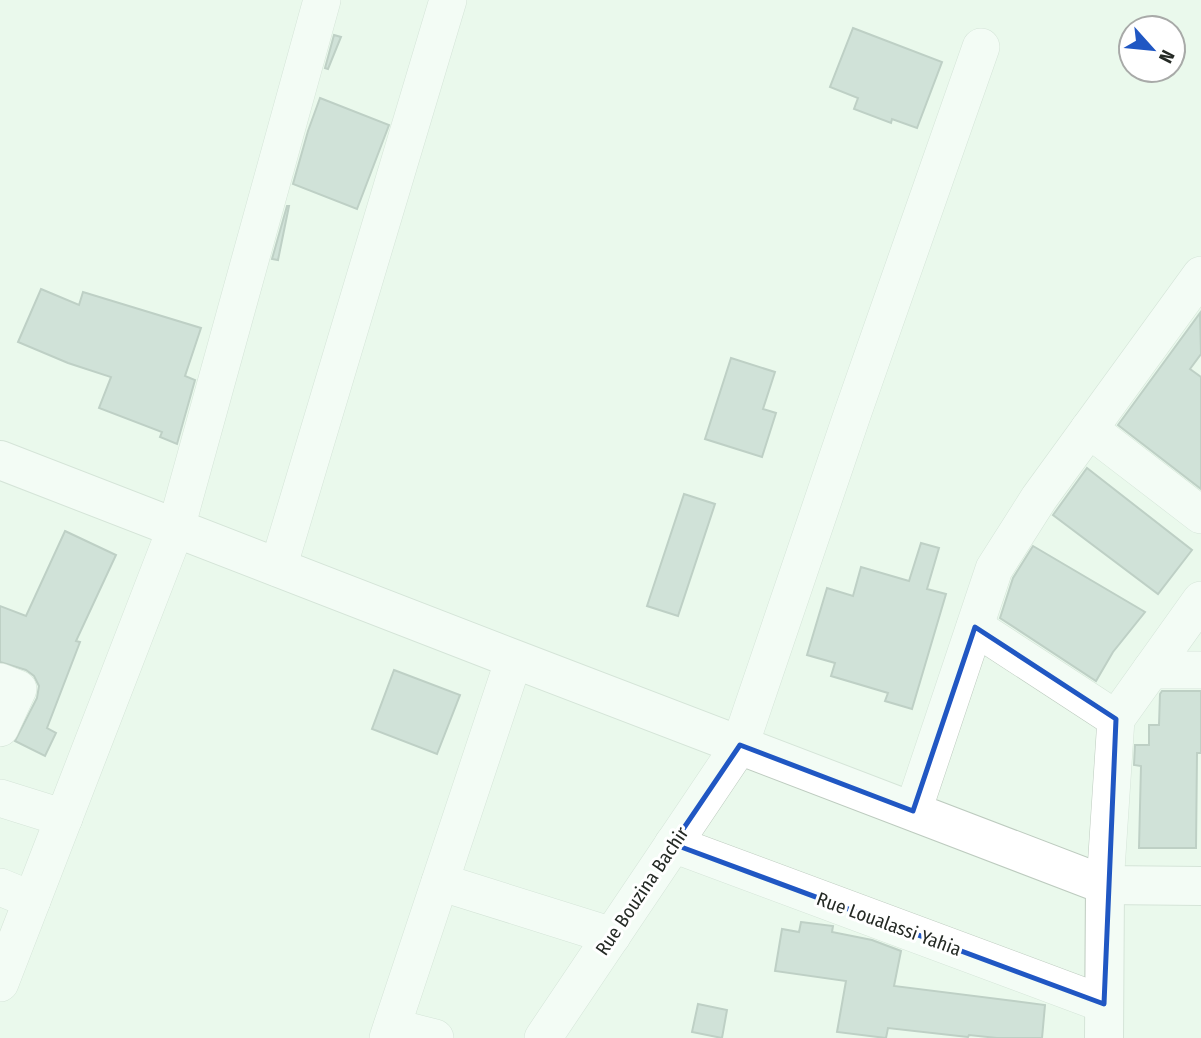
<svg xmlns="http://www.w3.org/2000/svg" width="1201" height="1038" font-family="'Fira Sans Condensed',sans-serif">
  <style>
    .building { fill: #b2c6bf; stroke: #8a9d96; stroke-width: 2 }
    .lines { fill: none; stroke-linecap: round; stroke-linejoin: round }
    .minor-casing { stroke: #bdcbbf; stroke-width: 38 }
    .major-casing { stroke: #bdcbbf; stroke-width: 40 }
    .minor { stroke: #fff; stroke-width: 37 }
    .major { stroke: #fff; stroke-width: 38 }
    .marked { fill: none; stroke: #2057c3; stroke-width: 5; stroke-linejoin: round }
    .labels { text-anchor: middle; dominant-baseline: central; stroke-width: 6; stroke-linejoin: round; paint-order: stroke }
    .street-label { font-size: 19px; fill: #252a25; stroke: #fff }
  </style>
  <rect width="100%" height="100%" fill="#eaf9ec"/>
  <!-- building -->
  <g class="building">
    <polygon points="853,28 942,62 917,128 892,119 891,123 854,109 858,98 830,87"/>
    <polygon points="334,35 341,37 328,69 325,68"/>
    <polygon points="320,98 389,125 357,209 293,184 308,131"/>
    <polygon points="287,206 289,206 278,260 272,259"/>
    <polygon points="41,289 79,305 83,292 201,328 185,376 195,380 177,444 160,437 162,432 99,408 111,377 68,363 18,342"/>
    <polygon points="1200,313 1201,354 1190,369 1201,377 1201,489 1118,425"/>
    <polygon points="731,358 775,372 763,409 776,413 762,457 705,439"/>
    <polygon points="1087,468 1192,550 1158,594 1053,515"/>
    <polygon points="684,494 715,504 678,616 647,606"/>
    <polygon points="65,531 116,555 76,641 80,642 47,728 56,733 45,756 15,741 37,698 39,686 34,676 26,670 0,662 0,606 26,616"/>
    <polygon points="921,543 939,548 927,589 946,594 912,709 885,701 888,693 831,676 835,663 807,655 827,588 853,596 861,567 909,581"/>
    <polygon points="1033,546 1145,612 1113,652 1096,681 1000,618 1013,578"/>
    <polygon points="394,670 460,695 437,754 372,729"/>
    <polygon points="1162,691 1201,691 1201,753 1197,753 1196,848 1139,848 1141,766 1134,765 1135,745 1149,745 1149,725 1159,725 1160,694"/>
    <polygon points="801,922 833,926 832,932 872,940 901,951 894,986 1045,1005 1042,1038 997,1038 969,1035 968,1037 888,1028 886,1038 837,1032 846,981 775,971 782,929 799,932"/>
    <polygon points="698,1004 727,1010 722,1038 692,1032"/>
  </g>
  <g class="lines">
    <!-- minor casing -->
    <g class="minor-casing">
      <g id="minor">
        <polyline points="1089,429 1201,515"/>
        <polyline points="278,568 448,0"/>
        <polyline points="975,627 1116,719"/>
        <polyline points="1151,670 1201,670"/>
        <polyline points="0,682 18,689 0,728"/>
        <polyline points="0,798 64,818"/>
        <polyline points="913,811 994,569 1039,498 1201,275"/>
        <polyline points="673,844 1104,1004"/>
        <polyline points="440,882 612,936"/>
        <polyline points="1105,885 1116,719 1201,600"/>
        <polyline points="0,887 32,900"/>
        <polyline points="0,983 176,528 322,0"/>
        <polyline points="392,1027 435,1038"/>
        <polyline points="388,1038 514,659"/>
        <polyline points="543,1038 740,745 852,415 981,47"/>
      </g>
    </g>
    <!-- major casing -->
    <g class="major-casing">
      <g id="major">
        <polyline points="0,460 514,659 1105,885 1201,886"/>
        <polyline points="1104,1038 1105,885"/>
      </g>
    </g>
    <!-- minor -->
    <use href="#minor" class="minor"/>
    <!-- major -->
    <use href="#major" class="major"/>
  </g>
  <!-- marked area -->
  <path d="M0 0H1201V1038H0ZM975,627L1116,719L1104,1004L673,844L740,745L913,811Z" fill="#eaf9ec" fill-opacity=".55" fill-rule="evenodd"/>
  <path class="marked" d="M975,627L1116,719L1104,1004L673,844L740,745L913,811Z"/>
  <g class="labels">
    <!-- street labels -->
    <g class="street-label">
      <text transform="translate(642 891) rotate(-56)">Rue Bouzina Bachir</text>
      <text transform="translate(889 924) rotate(20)">Rue Loualassi Yahia</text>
    </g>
  </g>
  <!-- north arrow -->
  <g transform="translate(1152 49) rotate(117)"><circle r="33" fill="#ffffff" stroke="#a8aaa8" stroke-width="2"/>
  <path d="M0-5L12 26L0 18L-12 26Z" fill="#2057c3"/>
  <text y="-10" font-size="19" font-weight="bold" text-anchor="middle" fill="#252a25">N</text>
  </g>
</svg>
